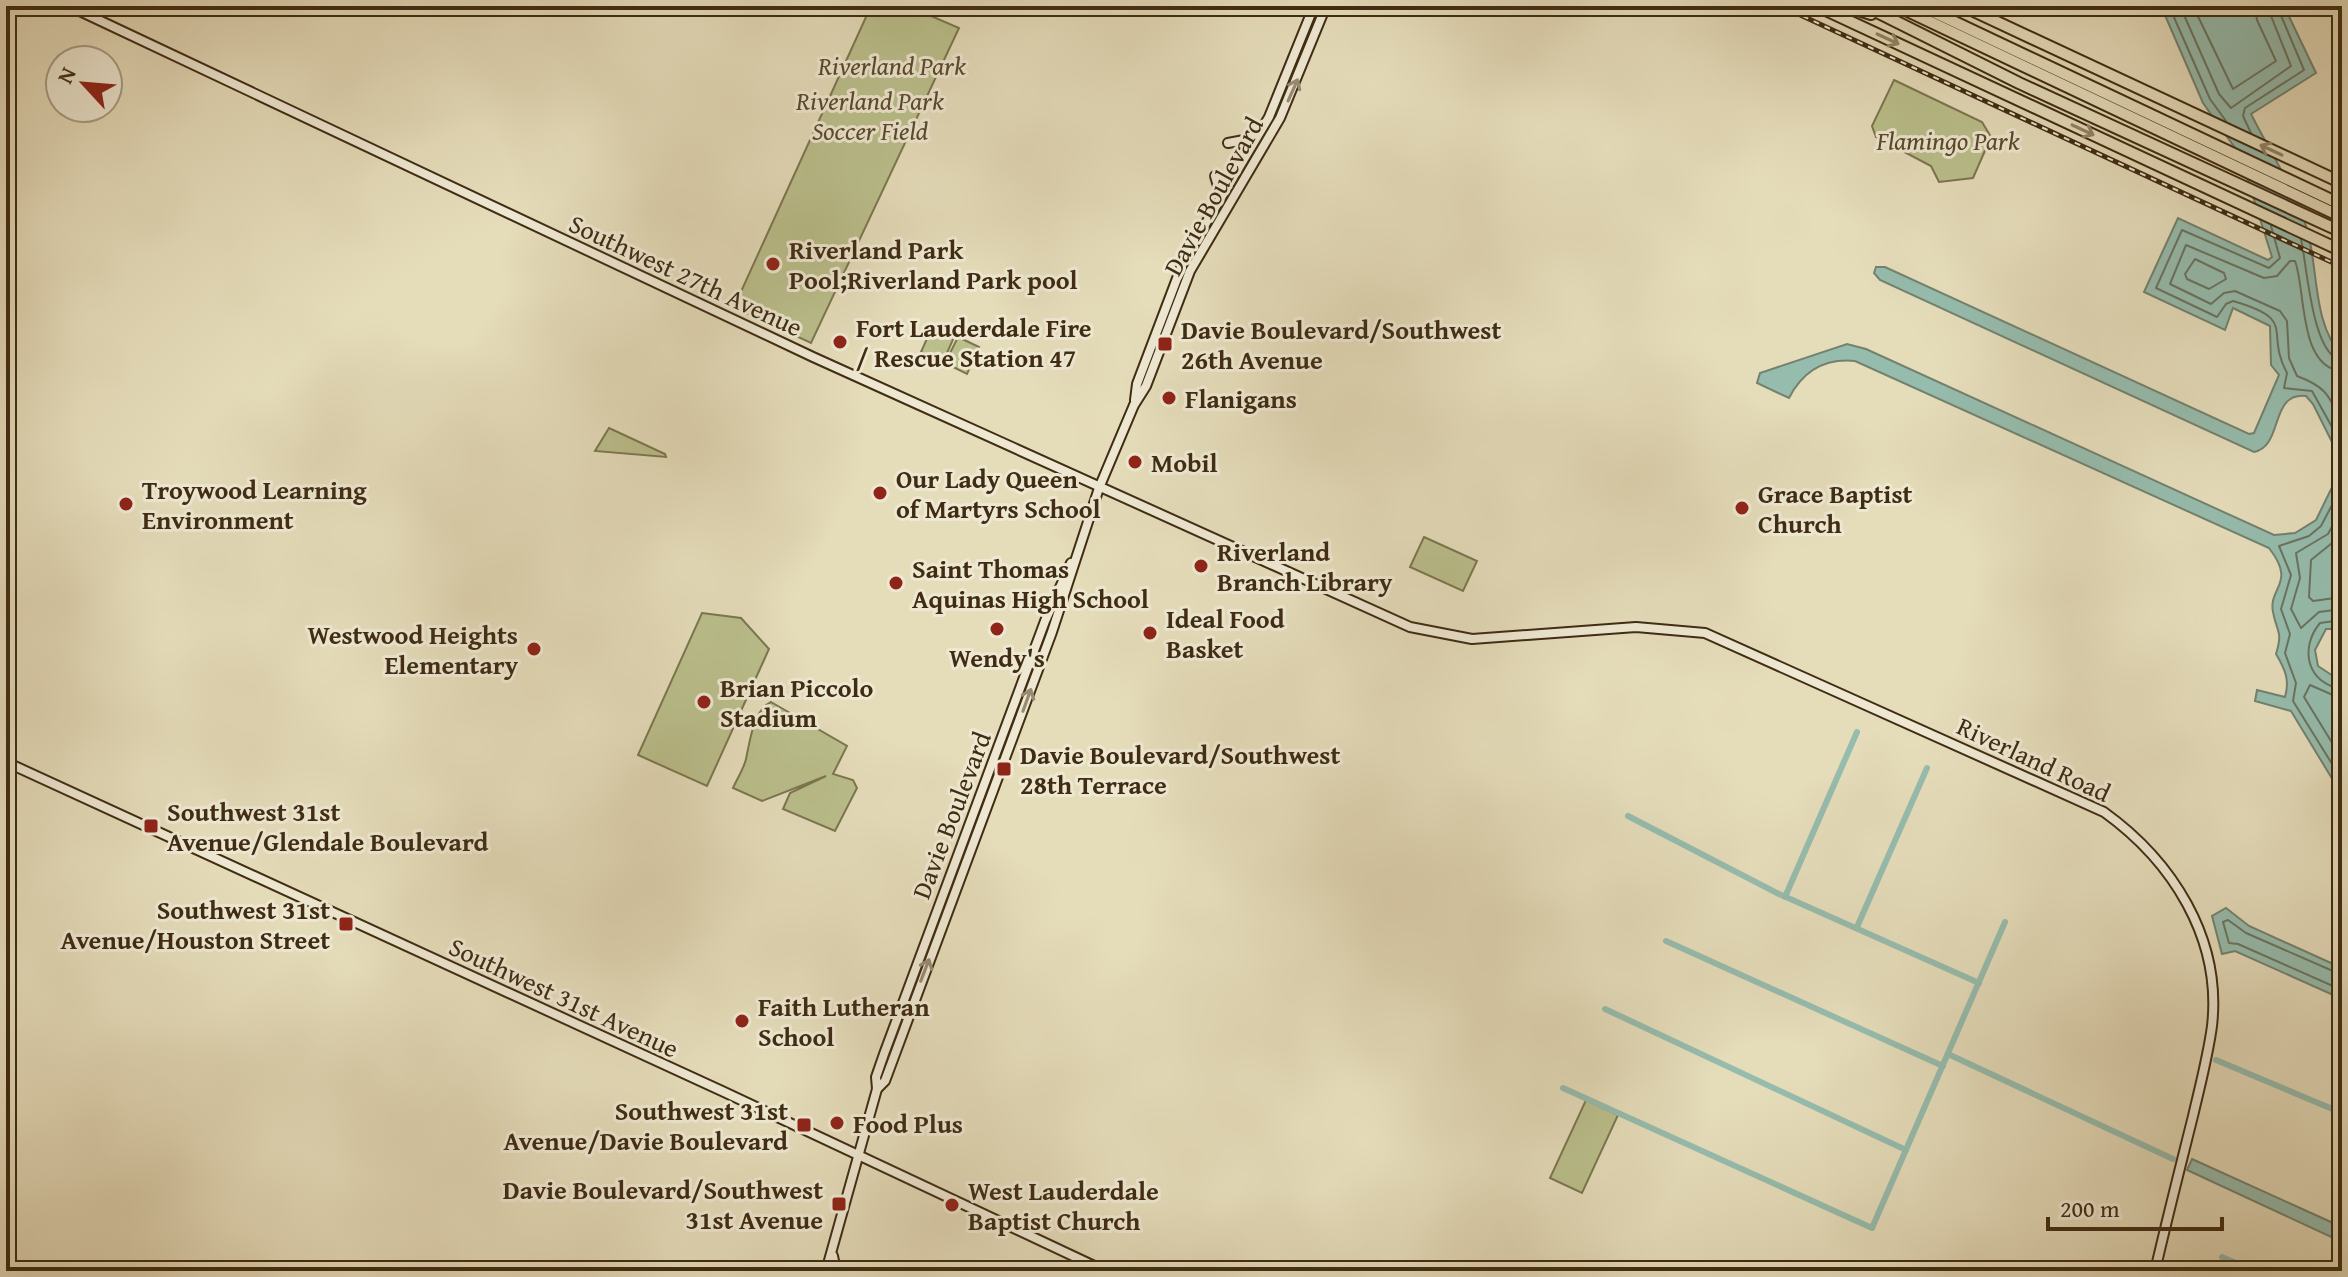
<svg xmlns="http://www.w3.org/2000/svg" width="2348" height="1277" font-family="'Gentium Book Plus',serif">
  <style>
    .green { fill: #babf8c; stroke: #7c7650; stroke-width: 2 }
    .water { fill: #96bcad; stroke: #73826f; stroke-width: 2 }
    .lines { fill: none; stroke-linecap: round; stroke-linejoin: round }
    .shore { stroke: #6a7460; stroke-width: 2 }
    .canal { stroke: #96bcad; stroke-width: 6 }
    .secondary-casing { stroke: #3f2c13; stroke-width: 12 }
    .highway-casing { stroke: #3f2c13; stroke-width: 14 }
    .secondary { stroke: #eee8d2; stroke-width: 8 }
    .highway { stroke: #e5dcba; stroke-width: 10 }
    .rail-casing { stroke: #3f2c13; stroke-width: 5 }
    .rail { stroke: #eee8d2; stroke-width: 2; stroke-dasharray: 6; stroke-linecap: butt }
    .oneway { stroke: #928466 }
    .oneway2 { stroke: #968a72 }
    .poi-dot { fill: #8f2418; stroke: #eee8d2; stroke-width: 3 }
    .labels { text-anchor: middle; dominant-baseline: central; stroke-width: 6; stroke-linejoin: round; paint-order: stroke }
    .park-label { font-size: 26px; font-style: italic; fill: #58492b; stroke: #eee8d2 }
    .street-label { font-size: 26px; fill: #3f2c13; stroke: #eee8d2 }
    .poi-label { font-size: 26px; font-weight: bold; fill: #3f2c13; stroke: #eee8d2; text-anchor: start }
  </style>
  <rect width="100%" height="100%" fill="#e5dcba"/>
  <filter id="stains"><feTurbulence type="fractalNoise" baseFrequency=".0025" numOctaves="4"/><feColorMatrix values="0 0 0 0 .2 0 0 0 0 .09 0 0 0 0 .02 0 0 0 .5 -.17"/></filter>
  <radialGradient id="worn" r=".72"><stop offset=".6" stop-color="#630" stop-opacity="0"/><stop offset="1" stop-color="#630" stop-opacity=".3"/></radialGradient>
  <!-- green -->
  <g class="green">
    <polygon points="871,6 908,6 959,28 811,343 734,307"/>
    <polygon points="1894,80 1982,122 1991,137 1973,178 1939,182 1931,166 1876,137 1872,126"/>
    <polygon points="933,325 955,335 943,362 921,352"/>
    <polygon points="958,337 979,347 967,374 945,363"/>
    <polygon points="609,428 665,454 666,457 595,451"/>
    <polygon points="1424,537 1477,561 1463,591 1410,567"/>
    <polygon points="702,613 741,618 769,649 707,786 638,755"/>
    <path d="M771,702L847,746L833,774L853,780L857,788L835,831L783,809L790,793L826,776L762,801L733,788C737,779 744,768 746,759C750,741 753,711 771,702Z"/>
    <polygon points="1586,1100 1618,1115 1582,1193 1550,1178"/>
  </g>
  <!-- water -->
  <g class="water">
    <path d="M2161,6H2284L2316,73L2251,114C2268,148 2291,183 2304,220C2320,263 2310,320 2342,356V588L2338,603L2342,609V629H2326L2315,650L2318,666L2342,682L2339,720L2342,795L2291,711L2255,701L2257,690L2285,697C2290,680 2285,669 2276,654C2283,631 2277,633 2273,612C2268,587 2297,584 2269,548L1855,361C1824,358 1803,371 1789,398L1757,383L1760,373L1847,344L1866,349L2274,535L2295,533L2316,520L2338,475L2334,446L2313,404L2306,396C2269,392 2284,446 2254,452L1880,280L1874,273L1876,267H1885L2249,434L2254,433L2279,375L2271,365L2270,326L2233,308L2225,330L2144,292L2178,218L2268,260L2272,257L2240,155L2203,103Z"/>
    <polygon points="2226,908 2249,926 2342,968 2342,999 2235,951 2222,954 2212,916"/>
    <polygon points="2192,1159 2342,1227 2342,1242 2187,1170"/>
  </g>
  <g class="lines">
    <!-- shore -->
    <g class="shore">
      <polyline points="2169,6 2210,99 2226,121"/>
      <polyline points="2180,6 2219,94 2231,108 2291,66 2267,6"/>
      <polyline points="2193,6 2233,89 2276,61 2257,20 2255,6"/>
      <polyline points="2251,133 2243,116 2245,108 2304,70 2277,6"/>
      <path d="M2271,226L2280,258L2269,268L2182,230L2156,288L2217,317L2226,304L2233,301C2299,320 2264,331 2287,373L2284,388L2312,391L2342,445"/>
      <path d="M2301,239C2307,265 2312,357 2342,360"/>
      <polygon points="2195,259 2224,273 2226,279 2209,289 2187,279 2185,274"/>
      <path d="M2342,371C2298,368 2306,289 2295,261H2290L2277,276L2264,278L2186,245L2170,284L2211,304L2224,293L2235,291L2280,311L2287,321L2289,358L2297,376C2326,387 2328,394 2342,422"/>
      <polyline points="2342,486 2321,526 2309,536 2279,546 2291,575 2281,609 2290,634 2285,653 2296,683 2293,701 2342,780"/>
      <polyline points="2342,508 2328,534 2296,553 2300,578 2291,609 2301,628 2319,612 2342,609"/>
      <polyline points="2342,535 2311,560 2309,597 2313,601 2342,597"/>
      <path d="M2342,620L2320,623C2299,648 2307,684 2342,689"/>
      <polyline points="2342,699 2310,685 2304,697 2342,759"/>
      <polyline points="2342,975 2246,933 2228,920 2223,922 2229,943 2238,944 2342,990"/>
    </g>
    <!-- canal -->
    <g class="canal">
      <polyline points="1628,816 1779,894 1979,983"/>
      <polyline points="1785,897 1857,732"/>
      <polyline points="1857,927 1927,768"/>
      <polyline points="1666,941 1943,1066"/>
      <polyline points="1605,1009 1906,1150"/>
      <polyline points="1948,1054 2173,1159"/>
      <polyline points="2216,1060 2342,1113"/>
      <polyline points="1563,1088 1872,1228 2005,922"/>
      <polyline points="2222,1257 2254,1271"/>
    </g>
    <!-- secondary casing -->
    <g class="secondary-casing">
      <g id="secondary">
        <path d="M69,6L813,357L1410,627L1472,639L1636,627L1705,633L2104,812C2172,861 2222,938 2212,1026C2208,1056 2200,1086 2193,1116C2180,1168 2167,1219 2155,1271"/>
        <polyline points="1228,143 1244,140 1260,126"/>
        <polyline points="1215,176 1221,196"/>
        <polyline points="1135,400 1137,384 1184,260 1269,117 1314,6"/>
        <polyline points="6,762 722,1091 1105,1271"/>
        <polyline points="877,1089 885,1081 1052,632 1099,488 1134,405 1146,386 1190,271 1280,118 1326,6"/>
        <polyline points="833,1256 836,1271"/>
        <polyline points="826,1271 877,1089 876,1077 884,1054 1045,621 1071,563"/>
      </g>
    </g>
    <!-- highway casing -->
    <g class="highway-casing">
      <g id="highway">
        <polyline points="1817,6 2342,251"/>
        <polyline points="1846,6 1871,14"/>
        <polyline points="1865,6 2019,83 2342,232"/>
        <polyline points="1897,6 2342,217"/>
        <polyline points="1921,6 2342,205"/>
        <polyline points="1963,6 2342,183"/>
      </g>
    </g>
    <!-- secondary -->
    <use href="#secondary" class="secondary"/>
    <!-- highway -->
    <use href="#highway" class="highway"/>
    <!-- rail casing -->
    <g class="rail-casing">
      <polyline id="rail" points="1781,6 2342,267"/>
    </g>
    <!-- rail -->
    <use href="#rail" class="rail"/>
  </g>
  <!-- one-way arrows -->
  <defs><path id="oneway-shaft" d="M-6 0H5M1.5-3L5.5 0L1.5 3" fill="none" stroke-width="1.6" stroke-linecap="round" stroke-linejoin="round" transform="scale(2)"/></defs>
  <g class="oneway">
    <use href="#oneway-shaft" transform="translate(1888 39) rotate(25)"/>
    <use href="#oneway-shaft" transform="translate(2083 130) rotate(25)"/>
    <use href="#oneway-shaft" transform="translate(2271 150) rotate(-155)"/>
  </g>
  <g class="oneway2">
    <use href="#oneway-shaft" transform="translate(1293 90) rotate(-66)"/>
    <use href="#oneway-shaft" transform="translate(1027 700) rotate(-70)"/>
    <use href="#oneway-shaft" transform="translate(925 970) rotate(-69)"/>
  </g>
  <!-- markers -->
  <g class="poi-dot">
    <circle cx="773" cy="264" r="8"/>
    <circle cx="840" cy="342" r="8"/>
    <rect x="1157" y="336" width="16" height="16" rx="4"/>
    <circle cx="1169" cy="398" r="8"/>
    <circle cx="1135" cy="462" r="8"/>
    <circle cx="880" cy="493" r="8"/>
    <circle cx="126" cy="504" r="8"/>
    <circle cx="1742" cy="508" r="8"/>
    <circle cx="1201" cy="566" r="8"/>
    <circle cx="896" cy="583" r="8"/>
    <circle cx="997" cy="629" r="8"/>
    <circle cx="1150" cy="633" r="8"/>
    <circle cx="534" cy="649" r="8"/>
    <circle cx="704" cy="702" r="8"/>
    <rect x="996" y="761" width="16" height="16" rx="4"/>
    <rect x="143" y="818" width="16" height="16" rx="4"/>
    <rect x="338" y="916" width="16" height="16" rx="4"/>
    <circle cx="742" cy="1021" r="8"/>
    <circle cx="837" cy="1123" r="8"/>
    <rect x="796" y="1117" width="16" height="16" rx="4"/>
    <rect x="831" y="1196" width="16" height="16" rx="4"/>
    <circle cx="952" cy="1205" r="8"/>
  </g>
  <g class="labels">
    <!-- park labels -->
    <g class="park-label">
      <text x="892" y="65">Riverland Park</text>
      <text x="870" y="100">Riverland Park<tspan x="870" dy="30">Soccer Field</tspan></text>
      <text x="1948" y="140">Flamingo Park</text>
    </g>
    <!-- street labels -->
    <g class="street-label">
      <text transform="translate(1213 196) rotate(-61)">Davie Boulevard</text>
      <text transform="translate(686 275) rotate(25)">Southwest 27th Avenue</text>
      <text transform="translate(2034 759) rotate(25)">Riverland Road</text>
      <text transform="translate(951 815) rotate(-69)">Davie Boulevard</text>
      <text transform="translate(564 997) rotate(25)">Southwest 31st Avenue</text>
    </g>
    <!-- poi labels -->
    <g class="poi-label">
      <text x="789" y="249">Riverland Park<tspan x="789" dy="30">Pool;Riverland Park pool</tspan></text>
      <text x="856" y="327">Fort Lauderdale Fire<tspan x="856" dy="30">/ Rescue Station 47</tspan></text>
      <text x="1181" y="329">Davie Boulevard/Southwest<tspan x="1181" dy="30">26th Avenue</tspan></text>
      <text x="1185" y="398">Flanigans</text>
      <text x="1151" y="462">Mobil</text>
      <text x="896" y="478">Our Lady Queen<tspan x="896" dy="30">of Martyrs School</tspan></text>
      <text x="142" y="489">Troywood Learning<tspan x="142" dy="30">Environment</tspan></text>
      <text x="1758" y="493">Grace Baptist<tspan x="1758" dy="30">Church</tspan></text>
      <text x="1217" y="551">Riverland<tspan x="1217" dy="30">Branch Library</tspan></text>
      <text x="912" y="568">Saint Thomas<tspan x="912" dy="30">Aquinas High School</tspan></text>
      <text x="1166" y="618">Ideal Food<tspan x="1166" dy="30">Basket</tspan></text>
      <text x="518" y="634" text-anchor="end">Westwood Heights<tspan x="518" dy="30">Elementary</tspan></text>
      <text x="997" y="657" text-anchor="middle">Wendy's</text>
      <text x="720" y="687">Brian Piccolo<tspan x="720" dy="30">Stadium</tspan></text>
      <text x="1020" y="754">Davie Boulevard/Southwest<tspan x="1020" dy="30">28th Terrace</tspan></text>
      <text x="167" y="811">Southwest 31st<tspan x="167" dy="30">Avenue/Glendale Boulevard</tspan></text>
      <text x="330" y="909" text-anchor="end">Southwest 31st<tspan x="330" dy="30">Avenue/Houston Street</tspan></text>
      <text x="758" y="1006">Faith Lutheran<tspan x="758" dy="30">School</tspan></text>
      <text x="788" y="1110" text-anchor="end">Southwest 31st<tspan x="788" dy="30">Avenue/Davie Boulevard</tspan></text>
      <text x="853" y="1123">Food Plus</text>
      <text x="823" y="1189" text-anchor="end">Davie Boulevard/Southwest<tspan x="823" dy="30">31st Avenue</tspan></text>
      <text x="968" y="1190">West Lauderdale<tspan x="968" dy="30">Baptist Church</tspan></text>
    </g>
  </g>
  <!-- margin -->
  <rect width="2348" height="1277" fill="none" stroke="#e5dcba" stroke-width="32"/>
  <rect x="8" y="8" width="2332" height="1261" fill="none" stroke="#3f2c13" stroke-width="4"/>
  <rect x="16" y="16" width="2316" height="1245" fill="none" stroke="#3f2c13" stroke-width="2"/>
  <!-- north arrow -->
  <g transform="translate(84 84) rotate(296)"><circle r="38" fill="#eee8d2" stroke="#a89d86" stroke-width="2"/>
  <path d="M0-6L14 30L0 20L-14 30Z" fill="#8f2418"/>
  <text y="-12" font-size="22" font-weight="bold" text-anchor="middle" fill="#3f2c13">N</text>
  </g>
  <!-- scale -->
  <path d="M2048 1217v12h174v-12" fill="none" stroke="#3f2c13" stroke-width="4"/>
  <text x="2060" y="1217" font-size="24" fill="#3f2c13" stroke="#eee8d2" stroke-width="6" paint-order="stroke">200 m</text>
  <rect width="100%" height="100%" filter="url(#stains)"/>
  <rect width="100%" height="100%" fill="url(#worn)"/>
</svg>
